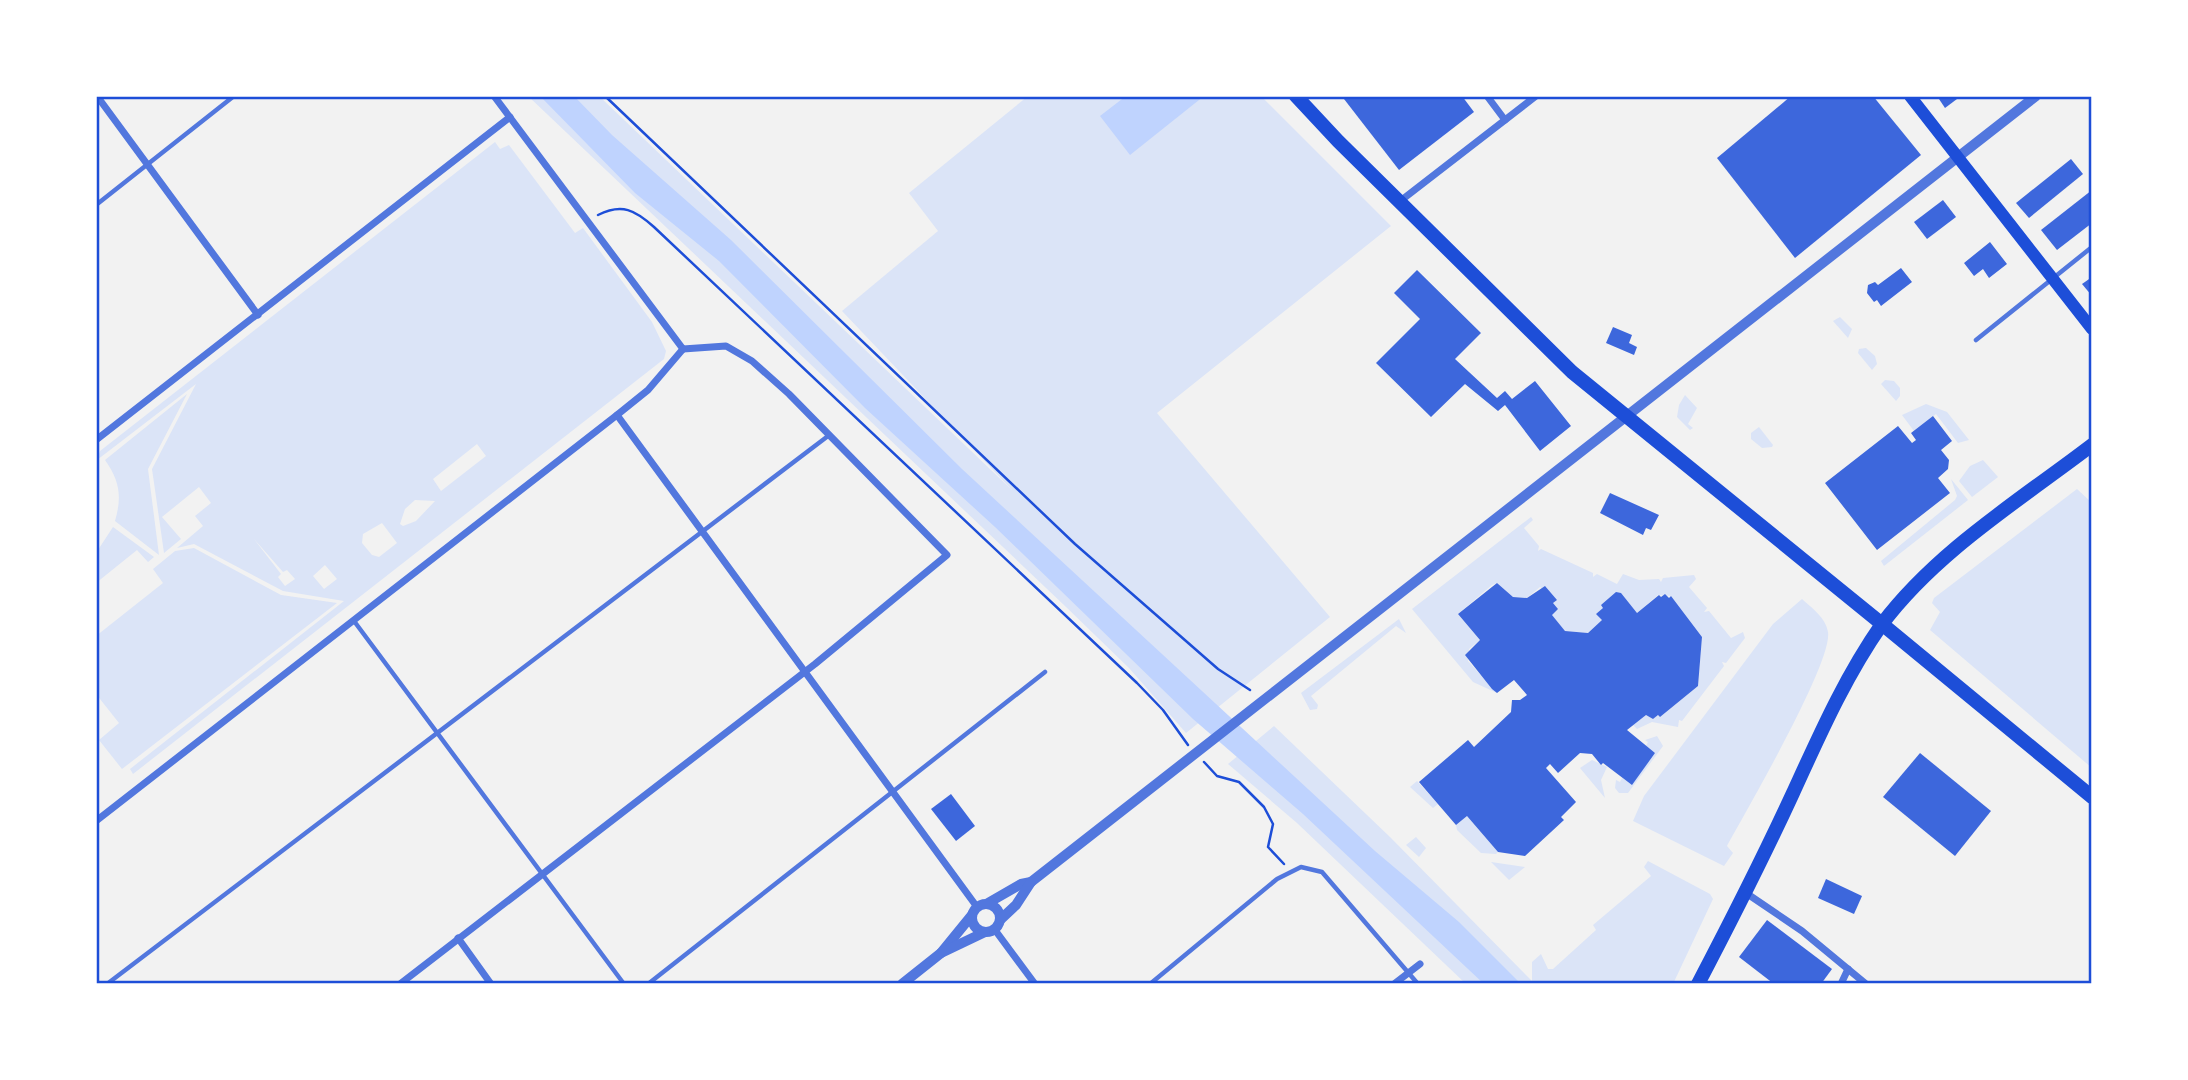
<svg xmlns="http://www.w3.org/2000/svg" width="2188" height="1080" font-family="Poppins,sans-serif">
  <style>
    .green { fill: #dbe4f7; fill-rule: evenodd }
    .water { fill: #bfd3fe }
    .building { fill: #3d67dc }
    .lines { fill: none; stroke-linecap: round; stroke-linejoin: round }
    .path { stroke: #1d4ed8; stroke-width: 2.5 }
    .service { stroke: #5277de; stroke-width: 4.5 }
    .minor { stroke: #5277de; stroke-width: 7 }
    .tertiary { stroke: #5277de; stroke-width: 10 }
    .secondary { stroke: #1d4ed8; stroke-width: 12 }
    .primary { stroke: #1d4ed8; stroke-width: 14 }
    .trunk { stroke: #1d4ed8; stroke-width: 14 }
    .neatline { fill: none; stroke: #1d4ed8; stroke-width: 2.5 }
  </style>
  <rect width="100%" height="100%" fill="#f2f2f2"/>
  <!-- green -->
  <g class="green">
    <polygon points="528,96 599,96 1012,490 842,311 938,231 909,193 1028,96 1261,96 1391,226 1157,413 1330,617 1186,733 1129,668 1065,606"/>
    <path d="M495,142L500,149L509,145L575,233L583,228L652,322L666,351L664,359L133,774L130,769L344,601L283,591L194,544L177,548L203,526L195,516L211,503L199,487L162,517L181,539L164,553L152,469L196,384L97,460L100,451ZM477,444L486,456L441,491L433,479ZM415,500L435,501L416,521L403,526L400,524L405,509ZM382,523L397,543L379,557L372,555L362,543L363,534ZM254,539L283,572L287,570L295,579L285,586L278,577L281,574ZM325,565L337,579L324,589L313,576Z"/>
    <polygon points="1840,317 1852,329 1848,338 1833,321"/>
    <polygon points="1866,348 1875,356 1877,364 1872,370 1858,353 1859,349"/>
    <polygon points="1885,380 1894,381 1900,388 1900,396 1896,401 1881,384"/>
    <path d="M187,394L148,469L159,555L115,521C122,497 120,481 105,460Z"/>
    <polygon points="1685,395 1697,408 1688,424 1693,428 1690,430 1677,417 1679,405"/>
    <polygon points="1926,404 1947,412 1969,440 1958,443 1936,414 1914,431 1902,415"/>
    <polygon points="1759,427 1773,445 1772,447 1762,448 1751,439 1751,433"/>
    <polygon points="1983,460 1998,477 1972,497 1959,481 1970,466"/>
    <polygon points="1951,479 1968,500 1884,566 1881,561 1955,500 1957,496"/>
    <polygon points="2077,489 2092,503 2092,768 1930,630 1940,612 1932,603 1934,598"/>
    <polygon points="1531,517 1533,520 1524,528 1539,546 1538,551 1541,549 1593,573 1593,577 1597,574 1617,584 1623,574 1639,580 1659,579 1661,582 1663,578 1694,575 1696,579 1689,587 1707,608 1704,612 1709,611 1731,638 1743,632 1745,638 1726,663 1722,662 1724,666 1682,721 1679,720 1678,727 1652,722 1637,729 1633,725 1646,715 1653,719 1658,715 1660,717 1698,686 1702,637 1671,596 1658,595 1637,613 1621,594 1597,614 1602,620 1588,633 1565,631 1552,615 1558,609 1553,603 1557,600 1540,587 1527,598 1513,597 1497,583 1492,585 1458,614 1480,640 1469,649 1468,661 1497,693 1473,682 1412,609"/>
    <polygon points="113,527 154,557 148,562 137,550 96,583 96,553"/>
    <polygon points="194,548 281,595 337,603 122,769 99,740 119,723 96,694 96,636 163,583 153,569 175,551"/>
    <path d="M1802,599C1812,608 1826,618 1828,632C1833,662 1746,811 1727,846L1733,853L1724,866L1633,821L1644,796L1773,624Z"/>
    <polygon points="1399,619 1406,633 1396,626 1311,696 1318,705 1317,709 1310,710 1301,693"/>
    <polygon points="1274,726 1390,837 1532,981 1532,962 1541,954 1548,969 1553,969 1596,930 1593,925 1651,876 1644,867 1648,861 1710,894 1713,899 1673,984 1466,984 1297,823 1228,764"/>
    <polygon points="1657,736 1663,746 1628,793 1619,793 1615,788 1616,780 1620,782 1622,778 1632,784 1655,753 1646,746 1648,742 1645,740"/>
    <polygon points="1592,760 1607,767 1601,780 1605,798 1580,768"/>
    <polygon points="1417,781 1438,804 1433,808 1410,787"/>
    <polygon points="1467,816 1498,852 1496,854 1481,853 1457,830 1456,825"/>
    <polygon points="1416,837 1426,848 1419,857 1406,845"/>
    <polygon points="1491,862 1525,867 1509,880"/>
  </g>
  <!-- water -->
  <g class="water">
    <polygon points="540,96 574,96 612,135 731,240 962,469 1375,851 1459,922 1521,984 1484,984 1303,814 1193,719 995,527 865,408 719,261 635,193"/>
    <polygon points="1126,96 1204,96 1130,155 1100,116"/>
  </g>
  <!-- building -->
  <g class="building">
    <polygon points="1347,96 1462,96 1474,112 1399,170 1344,99"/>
    <polygon points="1791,96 1873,96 1921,155 1795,258 1717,158"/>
    <polygon points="1937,96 1961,96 1945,108"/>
    <polygon points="2071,159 2083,174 2029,218 2016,203"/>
    <polygon points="2092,190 2092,223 2057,250 2041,230"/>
    <polygon points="1943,200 1956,217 1927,239 1914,222"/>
    <polygon points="1990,242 2007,264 1989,278 1983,269 1974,276 1964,263"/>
    <polygon points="1901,268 1912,282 1881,306 1877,300 1874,302 1867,293 1868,285 1875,282 1878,285"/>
    <polygon points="1417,270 1481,333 1455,359 1497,398 1505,391 1512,399 1535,381 1571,426 1540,451 1505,405 1498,411 1465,384 1431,417 1376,363 1420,319 1394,293"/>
    <polygon points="2092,277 2092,296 2082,284"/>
    <polygon points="1613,327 1632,335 1629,343 1637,347 1634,355 1606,343"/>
    <polygon points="1933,416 1952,441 1941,450 1949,460 1948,469 1938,478 1950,493 1877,550 1825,483 1898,426 1912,443 1916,440 1911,433"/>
    <polygon points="1610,493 1659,515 1651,530 1646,528 1643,535 1600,513"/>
    <polygon points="1497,583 1513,597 1527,598 1545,586 1557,600 1553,603 1558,609 1552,615 1565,631 1588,633 1602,620 1596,614 1603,608 1601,605 1616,592 1621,593 1637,613 1659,595 1661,597 1665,594 1669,598 1671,596 1702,637 1698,686 1660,717 1658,715 1653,719 1646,715 1627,730 1655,753 1632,785 1603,763 1601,765 1592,754 1580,753 1558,773 1550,764 1546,768 1576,802 1561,817 1564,820 1525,856 1498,852 1467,816 1456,825 1419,782 1468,740 1474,747 1511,712 1512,700 1520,700 1527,695 1514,680 1497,693 1492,689 1465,655 1480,640 1458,614"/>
    <polygon points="1920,753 1991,811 1955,856 1883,797"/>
    <polygon points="951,794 975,826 956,841 931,809"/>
    <polygon points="1826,879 1862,896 1854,914 1818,898"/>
    <polygon points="1767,920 1832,969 1821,984 1774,984 1739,957"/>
  </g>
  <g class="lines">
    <!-- path -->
    <g class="path">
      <polyline points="605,96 1075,544 1218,669 1250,690"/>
      <path d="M598,215C622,203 635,210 654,227L1137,683L1163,710L1188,745"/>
      <polyline points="1204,762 1217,776 1239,782 1264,807 1273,824 1268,847 1284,864"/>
    </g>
    <!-- service -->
    <g class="service">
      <polyline points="96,205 234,96"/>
      <polyline points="1976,340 2092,247"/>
      <polyline points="354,621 624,984"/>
      <polyline points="107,984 828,436"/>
      <polyline points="648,984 1045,672"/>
      <polyline points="1150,984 1277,879 1301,867 1322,872 1418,984"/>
    </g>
    <!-- minor -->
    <g class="minor">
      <polyline points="97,96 258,315"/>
      <polyline points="494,96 683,349"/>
      <polyline points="1487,96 1505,120"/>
      <polyline points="1399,202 1536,96"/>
      <polyline points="617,415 977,907"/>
      <polyline points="96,440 510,117"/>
      <polyline points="96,821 617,415 648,390 683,349"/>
      <polyline points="1746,893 1802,931 1866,984"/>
      <polyline points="995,930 1035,984"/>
      <polyline points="458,938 491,984"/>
      <polyline points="400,984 815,664 947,555 789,394 752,361 726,346 683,349"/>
      <polyline points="1394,984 1420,964"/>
      <polyline points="1841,984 1848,969"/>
    </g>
    <!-- tertiary -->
    <g class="tertiary">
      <polyline points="988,903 1021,884 1031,882 2036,96"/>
      <circle cx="986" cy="918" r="14"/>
      <polyline points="1000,920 1016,905 1031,882"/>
      <polyline points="941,953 972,915"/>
      <polyline points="902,984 941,953 985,932"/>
    </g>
    <!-- secondary -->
    <polyline class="secondary" points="1910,96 2092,329"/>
    <!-- primary -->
    <path class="primary" d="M1296,96L1338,141L1572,372L1882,624C1845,677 1820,734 1793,793C1763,858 1731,921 1698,984"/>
    <!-- trunk -->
    <path class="trunk" d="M2092,445C2020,500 1937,551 1882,624L2092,797"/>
  </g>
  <!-- border -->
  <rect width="2188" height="1080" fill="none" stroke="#ffffff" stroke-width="196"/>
  <rect x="98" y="98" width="1992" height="884" class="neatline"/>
</svg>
